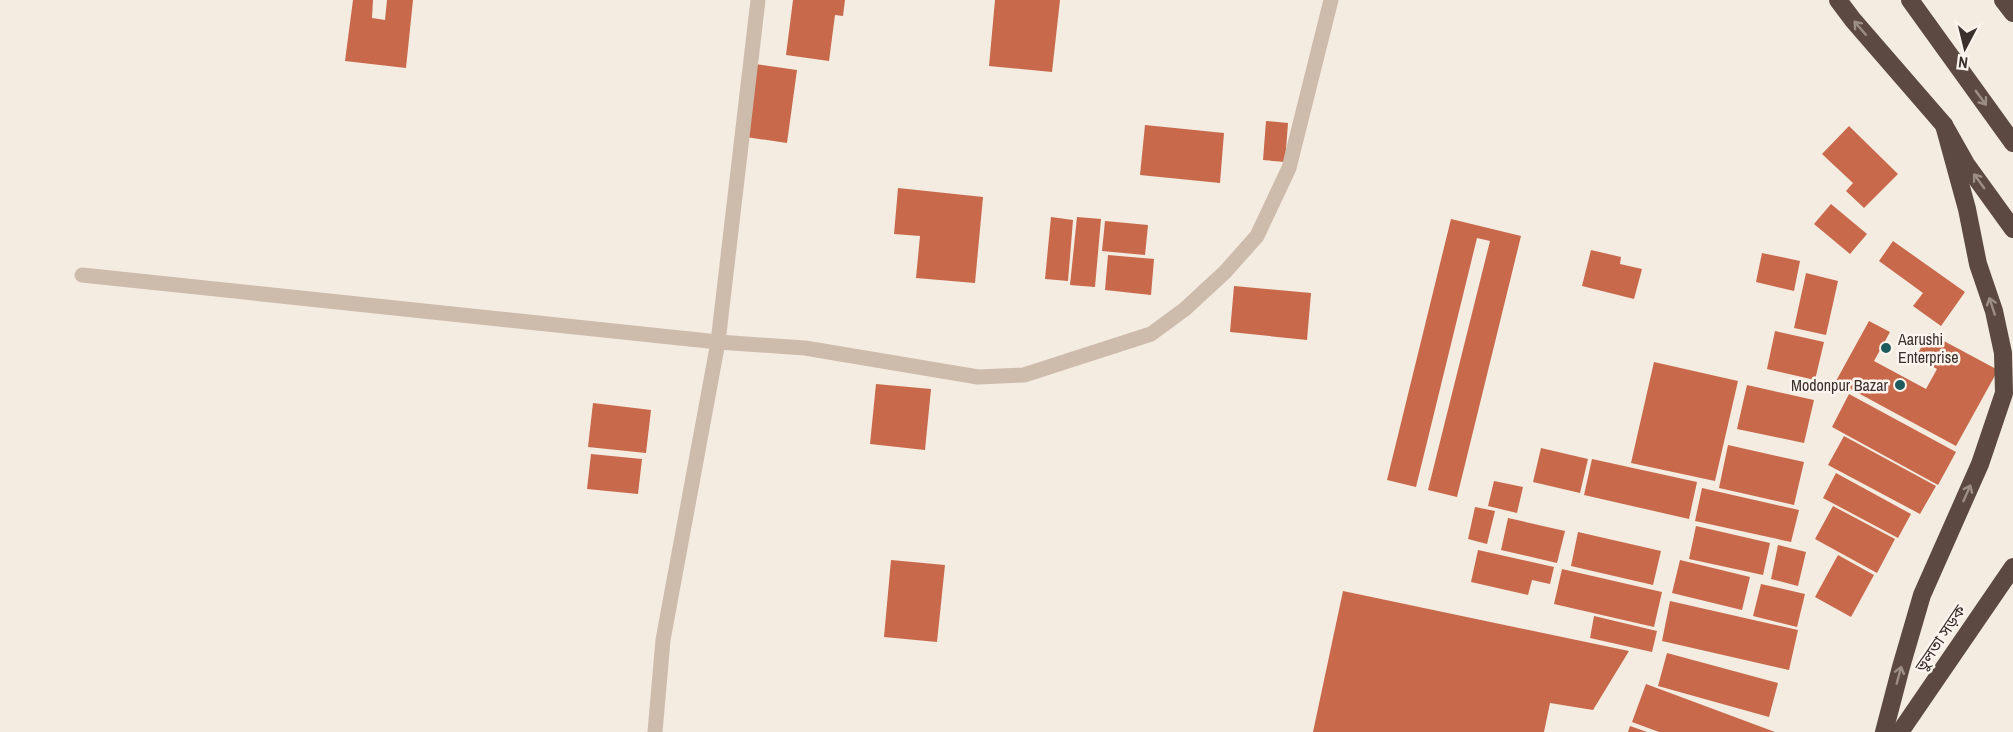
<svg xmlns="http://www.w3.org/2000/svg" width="2013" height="732" font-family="'Archivo Narrow','Noto Sans Bengali',sans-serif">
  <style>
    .building { fill: #c8694b }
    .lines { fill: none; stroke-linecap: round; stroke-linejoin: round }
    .street { stroke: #cdbbac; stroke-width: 15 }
    .highway { stroke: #5c4a42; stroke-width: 18 }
    .oneway { stroke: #9c8e87 }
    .poi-dot { fill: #1f5a5e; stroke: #fbf5ee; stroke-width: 2 }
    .labels { text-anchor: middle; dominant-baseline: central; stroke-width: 5; stroke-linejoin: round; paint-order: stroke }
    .poi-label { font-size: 16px; fill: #3b302b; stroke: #fbf5ee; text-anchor: start }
    .street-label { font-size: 16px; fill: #3b302b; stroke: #fbf5ee }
  </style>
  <rect width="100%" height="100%" fill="#f4ebe1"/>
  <!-- building -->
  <g class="building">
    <polygon points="353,0 373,0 372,18 385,20 387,0 413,0 406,68 345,61"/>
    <polygon points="793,0 845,0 843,16 835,15 829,61 786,55"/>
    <polygon points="995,0 1060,0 1052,72 989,66"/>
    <polygon points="755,64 797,70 787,143 746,137"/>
    <polygon points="1266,121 1288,123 1285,162 1263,160"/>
    <polygon points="1145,125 1224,133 1220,183 1140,175"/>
    <polygon points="1849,126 1898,174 1864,208 1846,191 1853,183 1822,154"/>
    <polygon points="898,188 983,197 975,283 916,278 920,236 894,234"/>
    <polygon points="1831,204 1867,234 1850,254 1814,224"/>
    <polygon points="1051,217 1073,220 1068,281 1045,279"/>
    <polygon points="1077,217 1101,219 1095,287 1070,285"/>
    <polygon points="1451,219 1521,236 1457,497 1428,490 1490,241 1477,238 1416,487 1387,480"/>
    <polygon points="1105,221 1148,225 1145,255 1102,251"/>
    <polygon points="1893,241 1965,292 1941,326 1913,306 1923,293 1879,261"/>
    <polygon points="1591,250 1621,257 1620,264 1642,269 1634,299 1582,286"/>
    <polygon points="1762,253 1800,261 1794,291 1756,282"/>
    <polygon points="1108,255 1154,259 1151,295 1105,290"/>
    <polygon points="1806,273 1838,281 1826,335 1794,328"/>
    <polygon points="1234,286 1311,293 1307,340 1230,332"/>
    <polygon points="1869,321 1890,332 1874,361 1926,389 1937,369 1916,357 1929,333 1998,370 1956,446 1836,381"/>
    <polygon points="1775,331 1824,342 1815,380 1767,369"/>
    <polygon points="1654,362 1738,381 1715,481 1631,463"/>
    <polygon points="876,384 931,389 925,450 870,444"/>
    <polygon points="1747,385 1814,400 1804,443 1737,429"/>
    <polygon points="1849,394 1956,452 1938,485 1832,427"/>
    <polygon points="593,403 651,410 646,453 588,447"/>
    <polygon points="1844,436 1936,486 1920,514 1828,465"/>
    <polygon points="1728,445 1804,462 1794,505 1719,488"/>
    <polygon points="1541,448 1588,459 1580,493 1533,482"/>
    <polygon points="591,454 642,459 638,494 587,489"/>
    <polygon points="1592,459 1697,482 1689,519 1584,495"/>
    <polygon points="1836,473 1911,514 1898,538 1823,498"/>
    <polygon points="1494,481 1523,487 1517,513 1488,506"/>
    <polygon points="1702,488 1799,510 1791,542 1695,521"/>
    <polygon points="1833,506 1895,539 1877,573 1815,539"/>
    <polygon points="1475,507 1495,511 1487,544 1468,539"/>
    <polygon points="1508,518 1565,531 1557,563 1501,550"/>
    <polygon points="1696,526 1770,543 1763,575 1689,559"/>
    <polygon points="1578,532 1661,551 1653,585 1571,566"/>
    <polygon points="1778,545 1806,552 1798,586 1771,579"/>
    <polygon points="1478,550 1554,567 1550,584 1532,580 1528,595 1471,582"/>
    <polygon points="1838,555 1874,575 1851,617 1815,597"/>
    <polygon points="891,560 945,565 937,642 884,637"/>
    <polygon points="1680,560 1750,577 1742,610 1672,593"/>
    <polygon points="1562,569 1662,592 1654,627 1554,604"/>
    <polygon points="1761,584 1805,594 1797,627 1753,616"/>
    <polygon points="1343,591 1629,651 1593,710 1550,703 1544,732 1313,732"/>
    <polygon points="1670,601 1798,630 1789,670 1662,641"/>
    <polygon points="1594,616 1657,631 1652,652 1590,638"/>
    <polygon points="1667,653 1778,683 1769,717 1658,686"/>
    <polygon points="1646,684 1775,732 1659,732 1632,722"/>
    <polygon points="1630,726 1647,732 1628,732"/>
  </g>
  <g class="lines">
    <!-- street -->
    <g class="street">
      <polyline points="82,275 718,342 758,0"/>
      <polyline points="655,732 663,640 718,342 805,348 978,377 1024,375 1151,334 1185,309 1225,272 1257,236 1289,168 1331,0"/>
    </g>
    <!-- highway -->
    <g class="highway">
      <polyline points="1838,0 1853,20 1944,125 1966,164 2013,229"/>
      <polyline points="1910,0 2013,143"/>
      <polyline points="2003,0 2013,13"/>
      <polyline points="1884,732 1901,667 1922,595 1980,464 2004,393 2003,353 1994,311 1978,264 1967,209 1944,125"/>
      <polyline points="1900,732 2013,567"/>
    </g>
  </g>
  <!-- one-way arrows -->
  <defs><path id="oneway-shaft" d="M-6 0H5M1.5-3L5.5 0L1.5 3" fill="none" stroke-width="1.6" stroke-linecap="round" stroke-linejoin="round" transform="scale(1.5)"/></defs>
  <g class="oneway">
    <use href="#oneway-shaft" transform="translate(1860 28) rotate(-131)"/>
    <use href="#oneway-shaft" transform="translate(1981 98) rotate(54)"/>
    <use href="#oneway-shaft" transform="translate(1979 181) rotate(-126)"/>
    <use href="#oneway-shaft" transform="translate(1992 306) rotate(-108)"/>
    <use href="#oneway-shaft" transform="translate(1967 493) rotate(-66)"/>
    <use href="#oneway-shaft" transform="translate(1899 675) rotate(-75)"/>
  </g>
  <!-- markers -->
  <g class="poi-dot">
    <circle cx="1886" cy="348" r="6"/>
    <circle cx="1900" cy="385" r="6"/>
  </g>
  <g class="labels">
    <!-- poi labels -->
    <g class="poi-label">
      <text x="1898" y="339">Aarushi<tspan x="1898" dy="18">Enterprise</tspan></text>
      <text x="1888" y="385" text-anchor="end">Modonpur Bazar</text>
    </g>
    <!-- street labels -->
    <g class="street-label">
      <text transform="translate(1940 638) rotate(-56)">ভুলতা সড়ক</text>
    </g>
  </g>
  <!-- north arrow -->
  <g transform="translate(1965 48) rotate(187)" stroke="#fbf5ee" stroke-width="4.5" paint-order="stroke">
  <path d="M0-4.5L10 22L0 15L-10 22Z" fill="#3b302b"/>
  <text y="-9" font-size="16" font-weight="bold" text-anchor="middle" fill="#3b302b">N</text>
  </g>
</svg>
